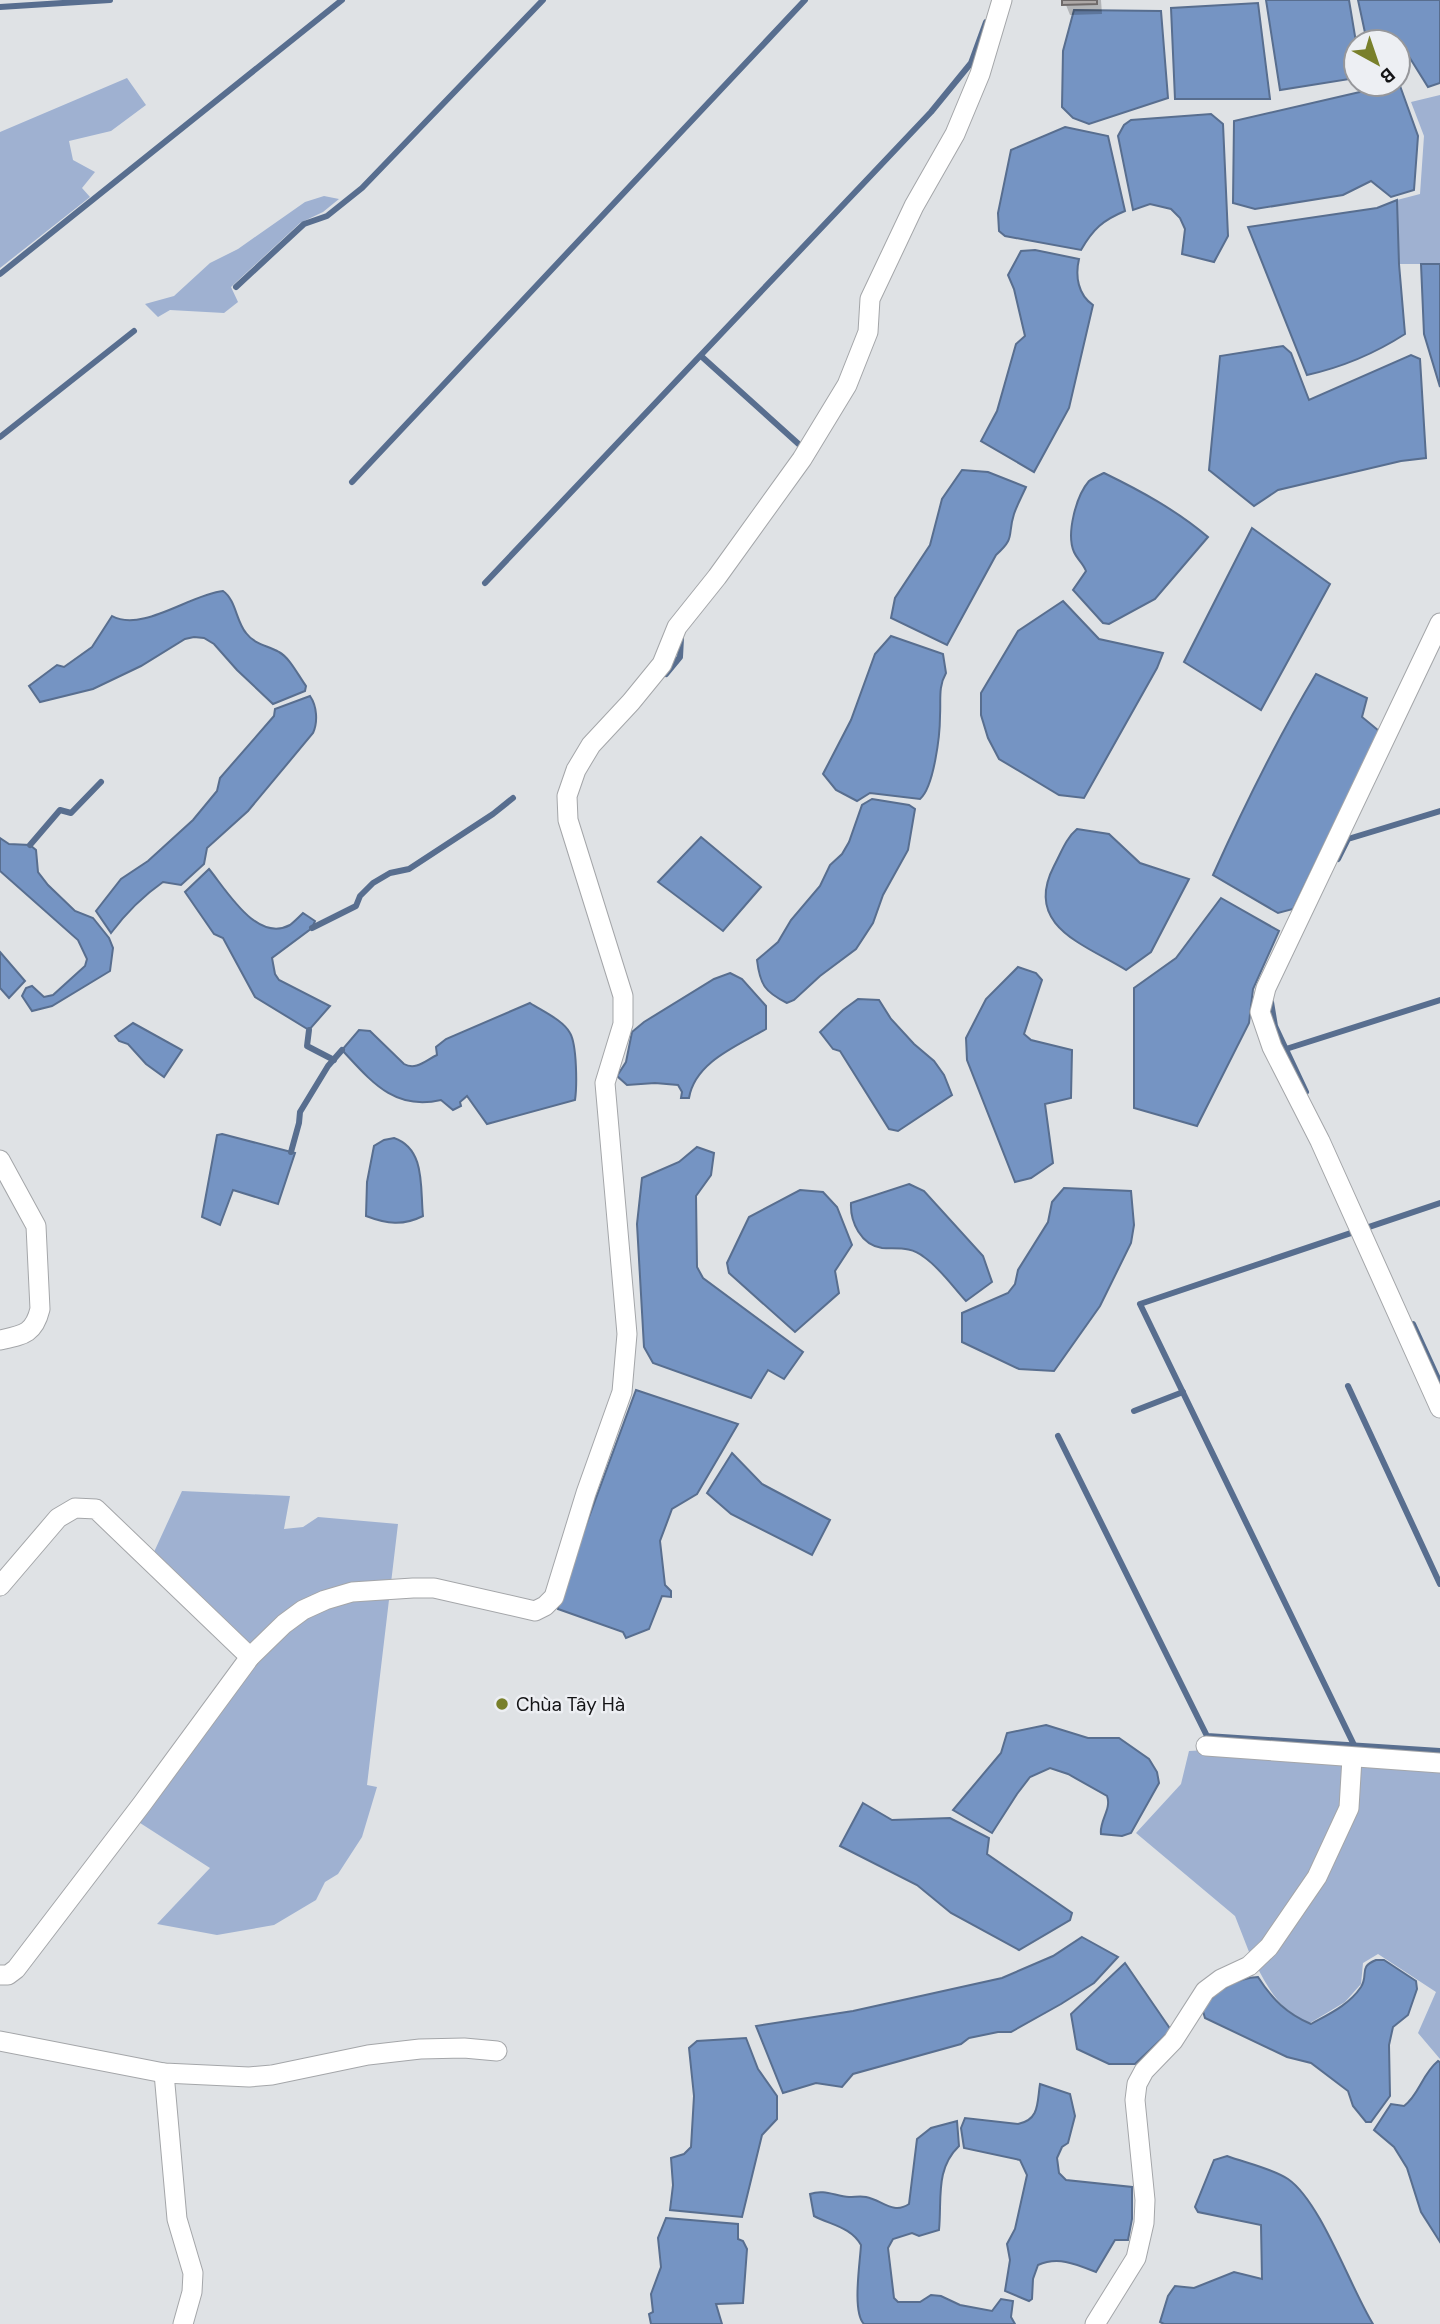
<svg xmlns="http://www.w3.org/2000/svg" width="1440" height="2324" font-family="'DM Sans',sans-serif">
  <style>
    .green { fill: #9fb1d1 }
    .water { fill: #7594c3; stroke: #586e8f; stroke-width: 2 }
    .shadow { fill: #0003 }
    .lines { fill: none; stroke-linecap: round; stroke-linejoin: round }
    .stream { stroke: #586e8f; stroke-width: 6 }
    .building { fill: #ada8a7; stroke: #6f6a6a; stroke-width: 2 }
    .minor-casing { stroke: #a4a6a9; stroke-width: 21 }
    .minor { stroke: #fff; stroke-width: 19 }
    .poi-dot { fill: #79802b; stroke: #edeff3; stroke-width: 2.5 }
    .labels { text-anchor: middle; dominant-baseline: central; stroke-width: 5; stroke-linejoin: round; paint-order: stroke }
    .poi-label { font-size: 19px; fill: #141416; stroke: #edeff3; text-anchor: start }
  </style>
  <rect width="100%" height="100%" fill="#dfe2e5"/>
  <!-- green -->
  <g class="green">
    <polygon points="127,78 146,105 111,131 69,141 73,160 95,172 82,188 90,197 0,268 0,132"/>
    <polygon points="1440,95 1440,264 1399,264 1397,200 1420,194 1424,136 1411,102"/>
    <polygon points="324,196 339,199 323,212 300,223 231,287 238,302 224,313 170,310 158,317 145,304 174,296 210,263 238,249 305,202"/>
    <polygon points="182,1491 290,1496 284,1529 303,1527 318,1517 398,1524 367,1785 377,1787 362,1837 338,1874 325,1882 316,1900 274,1925 217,1935 157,1924 210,1868 137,1821 249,1666 154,1552"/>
    <polygon points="1207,1750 1347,1761 1345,1807 1312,1876 1251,1957 1235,1916 1136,1833 1181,1784 1189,1751"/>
    <path d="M1356,1762L1440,1767V2059L1418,2033L1436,1992L1378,1954L1363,1963L1361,1984L1345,2002L1310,2023C1281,2011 1270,1992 1256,1965L1321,1878Z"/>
  </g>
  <!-- water -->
  <g class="water">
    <polygon points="1266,0 1349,0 1356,42 1356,78 1280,90"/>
    <polygon points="1358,0 1440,0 1440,83 1428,87 1408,55 1398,59 1398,42 1367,42"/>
    <polygon points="1258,3 1270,99 1175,99 1171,8"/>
    <polygon points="1074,10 1161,11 1168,98 1089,124 1073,118 1062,107 1063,51"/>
    <polygon points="1399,83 1418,136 1414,190 1391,197 1371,181 1343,195 1255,209 1233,203 1234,121"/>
    <polygon points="1211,114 1223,124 1228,236 1214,262 1182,254 1185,229 1180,218 1171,209 1150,204 1133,210 1118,136 1124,125 1131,120"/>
    <path d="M1065,127L1108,136L1125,211C1103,220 1093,229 1081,250L1005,236L999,231L998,213L1011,150Z"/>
    <path d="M1397,200L1399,264L1405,334C1374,354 1343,367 1307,375L1248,227L1377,208Z"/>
    <path d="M1035,250L1079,259C1075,276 1078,295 1093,305L1069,408L1034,472L981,441L997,411L1016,344L1025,336L1014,289L1008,275L1021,251Z"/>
    <polygon points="1421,264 1440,264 1440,387 1424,334"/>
    <polygon points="1283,346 1291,353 1309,400 1411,355 1420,359 1426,458 1401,461 1278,490 1254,506 1209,470 1220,356"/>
    <path d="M962,470L988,472L1026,487C1022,496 1017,505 1014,514C1007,536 1016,537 996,555L947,645L891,618L895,598L930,545L942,499Z"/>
    <path d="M1104,473C1141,491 1176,510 1208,537L1155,599L1109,624L1103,623L1073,590L1086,571C1083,563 1077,559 1074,552C1066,534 1076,496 1089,481C1093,478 1100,475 1104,473Z"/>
    <polygon points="1252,528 1330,584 1261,710 1184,662"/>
    <path d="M223,591C236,600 236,621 246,633C255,645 267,645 279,652C290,658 298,675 306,686L305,691L273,704L237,670L214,644L204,638L194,637L185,639L141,666L93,689L40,702L29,686L57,665L64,667L92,647L112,616C142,633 191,594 223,591Z"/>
    <polygon points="1063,601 1099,639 1163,653 1157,668 1084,798 1059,795 999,759 988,738 981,715 981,693 1018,631"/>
    <path d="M891,636L943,654L946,673C938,687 941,700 940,716C940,735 934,787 920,799L870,793L857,801L836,790L823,774L851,720L875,654Z"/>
    <path d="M1316,674L1367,698L1362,717L1379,731L1293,909L1278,913L1213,875C1244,806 1277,739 1316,674Z"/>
    <path d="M310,696C317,706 318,722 313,733L248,811L207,848L204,864L181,885L163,882C143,896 126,913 111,933L96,911L121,879L148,861L193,820L217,791L220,778L274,716L275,709Z"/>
    <path d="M872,799L909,805L915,809L908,850L883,895L873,923L856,949L820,976L794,1000L787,1003C765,992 760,985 757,960L778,942L791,920L820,886L830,865L842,854L849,842L862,805Z"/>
    <path d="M1077,829L1109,834L1140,863L1189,879L1151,952L1126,970C1084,944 1023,926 1054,866C1061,853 1066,838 1077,829Z"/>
    <polygon points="701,837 761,887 723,931 658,882"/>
    <polygon points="0,838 9,844 30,845 36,850 38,872 48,885 75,911 93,918 109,938 113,948 110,971 52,1006 32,1011 22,996 26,988 32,986 44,997 53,995 85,966 87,959 78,940 0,871"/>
    <path d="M209,869C227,891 257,943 290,925C294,922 299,917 303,913L315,921L312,928L272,958L275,974L279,980L330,1006L309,1030L255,997L223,938L214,934L185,892Z"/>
    <polygon points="1221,898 1279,931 1253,989 1249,1023 1197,1126 1134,1108 1134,988 1176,958"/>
    <polygon points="0,952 25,981 9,998 0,988"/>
    <polygon points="1018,967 1036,973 1042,980 1024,1034 1031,1040 1072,1050 1071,1098 1045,1104 1053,1163 1031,1178 1015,1182 967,1060 966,1038 986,999"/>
    <path d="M730,973L742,979L766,1006V1029C737,1046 695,1062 689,1098H681L682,1092L678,1085L655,1083L627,1085L617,1076L626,1062L632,1032L644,1022L714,979Z"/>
    <polygon points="858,999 879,1000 891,1019 914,1044 934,1061 944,1075 952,1095 898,1131 889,1129 840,1051 833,1049 820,1032 843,1010"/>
    <path d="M530,1003C542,1011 563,1020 570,1033C577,1045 577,1086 575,1100L487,1124L467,1096L460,1102L461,1106L453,1110L441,1100C394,1111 371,1081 342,1050L359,1030L370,1031L404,1064C416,1071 426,1060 437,1055L436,1047L446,1039Z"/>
    <polygon points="133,1023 182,1050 164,1077 146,1064 128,1044 119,1041 115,1036"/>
    <polygon points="222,1134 295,1153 278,1204 233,1190 220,1225 202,1217 217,1135"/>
    <path d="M394,1138C426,1149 420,1188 423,1216C403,1226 387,1224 366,1216L367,1182L374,1146L384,1140Z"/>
    <polygon points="697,1147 714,1153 711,1175 696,1196 697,1267 703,1278 803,1352 784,1379 768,1370 751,1398 653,1363 644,1347 637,1224 642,1178 679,1162"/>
    <path d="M909,1184L924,1191L983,1256L992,1282L966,1301C953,1287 940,1268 924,1257C911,1246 897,1249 882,1248C861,1245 850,1222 851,1203Z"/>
    <polygon points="1064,1188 1131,1191 1134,1225 1131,1243 1100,1306 1054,1371 1019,1369 962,1342 962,1313 1008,1293 1015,1284 1018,1270 1048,1222 1052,1202"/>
    <polygon points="800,1190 823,1192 837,1207 852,1245 835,1271 839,1293 795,1332 729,1273 727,1263 749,1217"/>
    <polygon points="636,1390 738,1424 697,1494 672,1509 660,1541 665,1585 671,1591 671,1597 662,1596 649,1629 626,1638 623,1632 558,1609 559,1598"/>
    <polygon points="732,1453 762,1484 830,1520 812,1555 731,1514 707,1493"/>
    <path d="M1046,1725L1088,1738H1119L1149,1759L1157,1772L1159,1783L1131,1833L1122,1836L1101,1834C1099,1821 1112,1809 1107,1796L1068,1774L1050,1768L1030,1777L1017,1794L992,1833L953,1810L1001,1753L1007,1733Z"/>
    <polygon points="863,1803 892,1820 950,1818 989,1838 987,1854 1072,1913 1070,1920 1019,1950 951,1913 917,1885 840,1846"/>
    <polygon points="1082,1937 1118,1957 1094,1983 1061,2004 1011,2032 998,2032 969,2038 961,2044 853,2074 842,2087 816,2083 783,2093 756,2026 853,2011 1002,1978 1053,1956"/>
    <path d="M1376,1960H1384L1416,1981L1417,1989L1408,2015L1393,2027L1389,2045L1390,2096L1371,2122H1366L1353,2106L1348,2091L1311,2063L1287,2057L1205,2018L1202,2008C1217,1991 1235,1978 1258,1977C1272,1999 1287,2014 1311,2024C1329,2014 1349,2005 1361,1987C1369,1974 1358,1967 1376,1960Z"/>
    <polygon points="1125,1963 1171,2030 1135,2064 1109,2064 1077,2049 1071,2014"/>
    <polygon points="746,2038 758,2069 777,2096 777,2119 762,2135 742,2217 670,2210 673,2185 671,2158 684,2154 691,2147 694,2096 689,2048 697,2041"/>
    <path d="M1438,2061L1440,2062V2242L1421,2212L1407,2168L1394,2147L1374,2130L1391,2104L1404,2106C1419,2095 1422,2074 1438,2061Z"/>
    <path d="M1040,2084L1070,2094L1075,2116L1068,2143L1062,2147L1057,2158L1059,2173L1066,2180L1132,2187V2219L1128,2240H1115L1096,2272C1076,2264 1058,2256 1038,2265L1033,2279L1032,2299L1029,2301L1005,2291L1010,2260L1007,2244L1015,2229L1027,2175L1020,2160L964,2148L961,2128L965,2118L1018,2124C1040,2120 1037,2102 1040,2084Z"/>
    <path d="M957,2121L959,2146C935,2169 942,2199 939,2230L919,2236L912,2233L893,2239L888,2248L894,2298L898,2302H920L931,2295L941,2296L960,2305L992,2311L1001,2299L1013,2301L1011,2317L1015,2324H864C852,2312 860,2263 861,2245C851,2227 831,2225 814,2216L810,2194C824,2189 835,2196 849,2197C855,2197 861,2196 866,2197C882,2200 893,2215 909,2204L917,2139L931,2128Z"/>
    <path d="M1227,2156C1246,2163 1271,2168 1288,2179C1321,2202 1350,2287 1373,2324H1164L1160,2322L1168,2296L1175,2286L1194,2288L1234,2272L1262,2279L1261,2225L1198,2212L1195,2207L1214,2160Z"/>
    <polygon points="666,2218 738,2224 738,2239 743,2241 747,2249 743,2303 716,2304 722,2324 651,2324 649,2314 653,2312 651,2294 661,2267 658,2238"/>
  </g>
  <!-- shadow -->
  <polygon class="shadow" points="1064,0 1101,0 1102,14 1070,15"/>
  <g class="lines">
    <!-- stream -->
    <g class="stream">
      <polyline points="0,7 110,0"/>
      <polyline points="0,274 342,0"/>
      <polyline points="236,287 304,224 327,216 362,188 543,0"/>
      <polyline points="701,356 803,448"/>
      <polyline points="0,437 134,331"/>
      <polyline points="352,482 805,0"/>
      <polyline points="485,583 931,112 971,63 986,22"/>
      <polyline points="666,674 680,657 681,638"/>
      <polyline points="30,845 60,810 71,813 101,782"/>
      <polyline points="1338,859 1348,839 1440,811"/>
      <polyline points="312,928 356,906 360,896 373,883 390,873 409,869 493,814 513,798"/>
      <polyline points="1271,1002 1275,1026 1306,1092"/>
      <polyline points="309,1030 307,1046 334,1060"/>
      <polyline points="1286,1049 1440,1000"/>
      <polyline points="291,1152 299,1123 300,1112 328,1066 342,1050"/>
      <polyline points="1413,1324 1440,1383"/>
      <polyline points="1348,1386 1440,1584"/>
      <polyline points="1134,1411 1183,1392"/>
      <polyline points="1058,1436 1207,1736 1440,1751"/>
      <polyline points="1355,1747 1140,1304 1440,1203"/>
    </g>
  </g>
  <!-- building -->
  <polygon class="building" points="1062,0 1097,0 1097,4 1062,5"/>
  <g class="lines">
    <!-- minor casing -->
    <g class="minor-casing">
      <g id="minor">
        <polyline points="1440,623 1266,988 1260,1012 1272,1047 1320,1141 1440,1408"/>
        <path d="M0,1160L36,1226L40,1309C34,1334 23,1335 0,1340"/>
        <polyline points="0,1586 58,1518 75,1508 96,1509 250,1657"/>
        <polyline points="1206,1746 1440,1763"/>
        <polyline points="0,1975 8,1975 16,1969 142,1804 250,1657 284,1624 303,1610 325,1600 352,1592 413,1588 434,1588 535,1611 545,1606 554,1597 586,1493 622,1392 627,1334 605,1083 623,1024 623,996 568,820 567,796 576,770 591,745 631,702 662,664 677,627 717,577 802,459 847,385 868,332 870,299 914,206 955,134 980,74 1002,0"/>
        <polyline points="0,2041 164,2073 249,2077 272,2075 368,2055 420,2049 464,2048 497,2051"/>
        <polyline points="164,2073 177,2219 193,2273 192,2292 183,2324"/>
        <polyline points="1095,2324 1136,2258 1144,2223 1145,2200 1135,2100 1137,2084 1144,2071 1173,2041 1205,1991 1221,1979 1249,1966 1269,1947 1317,1877 1349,1808 1352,1758"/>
      </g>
    </g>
    <!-- minor -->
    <use href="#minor" class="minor"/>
  </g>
  <!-- markers -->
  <circle class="poi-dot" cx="502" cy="1704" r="7"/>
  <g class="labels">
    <!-- poi labels -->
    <g class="poi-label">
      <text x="516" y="1704">Chùa Tây Hà</text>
    </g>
  </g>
  <!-- north arrow -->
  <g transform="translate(1377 63) rotate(140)"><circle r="33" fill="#edeff3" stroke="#96979b" stroke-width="2"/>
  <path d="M0-5L12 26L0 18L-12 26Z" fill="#79802b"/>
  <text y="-10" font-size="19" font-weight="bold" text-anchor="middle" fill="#141416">B</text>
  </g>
</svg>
